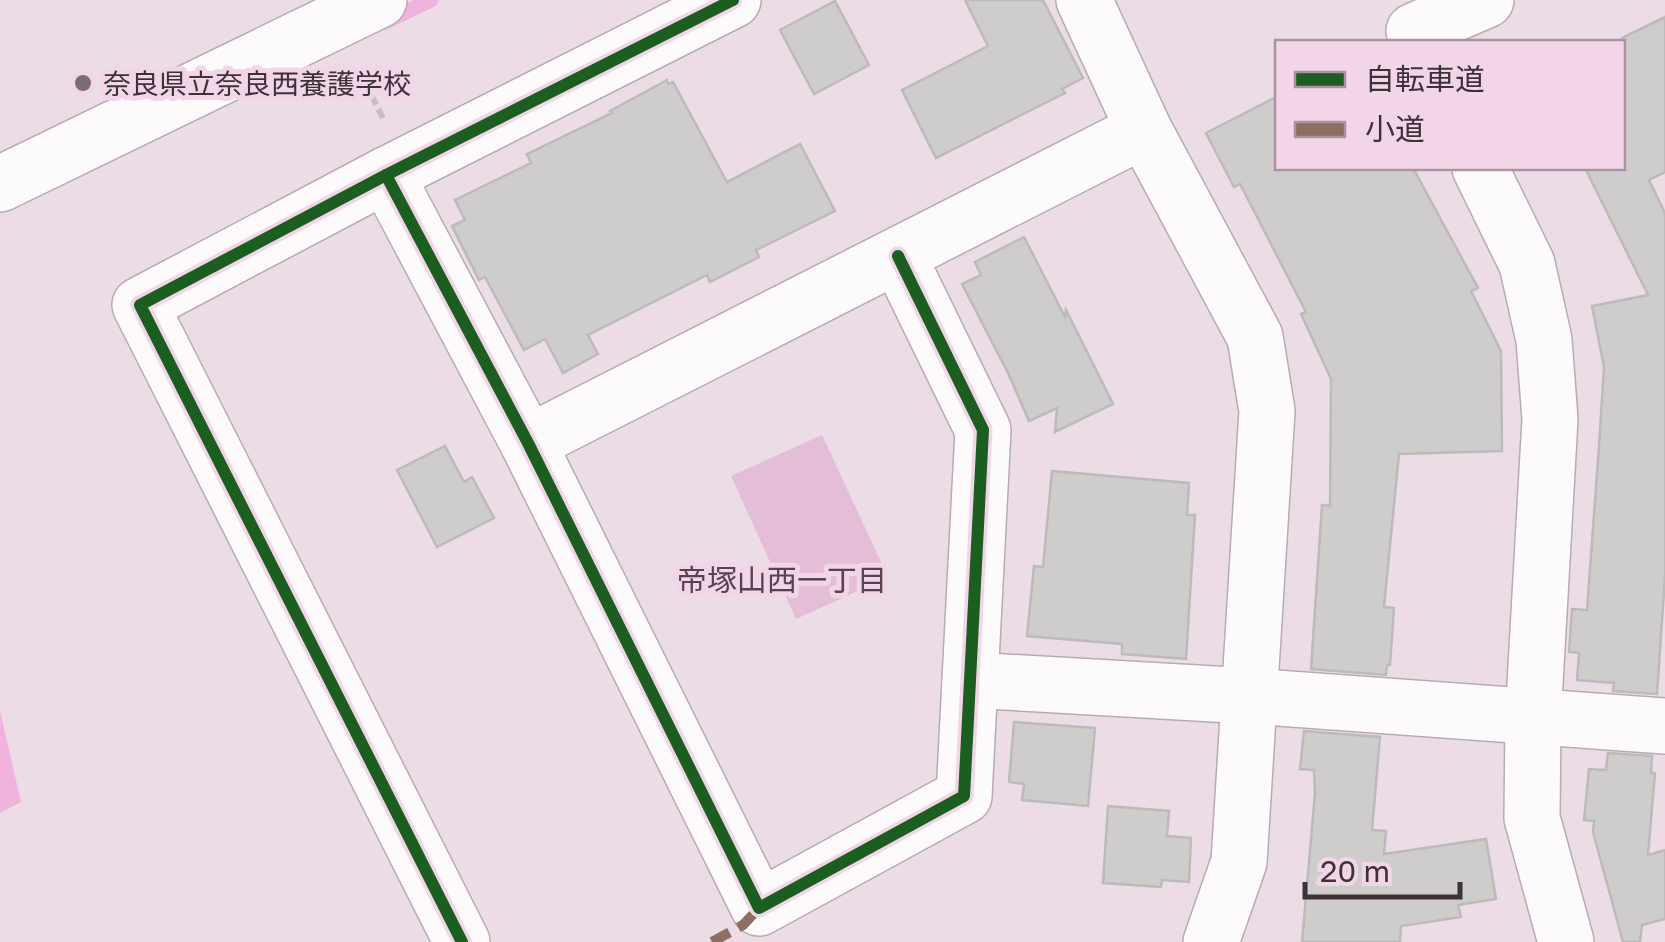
<svg xmlns="http://www.w3.org/2000/svg" width="1665" height="942" font-family="'Golos Text','Noto Sans JP',sans-serif">
  <style>
    .green { fill: #e4bdd7 }
    .water { fill: #f0b3dd }
    .lines { fill: none; stroke-linecap: round; stroke-linejoin: round }
    .stream { stroke: #f0b3dd; stroke-width: 15 }
    .building { fill: #cfcccc; stroke: #bdbabb; stroke-width: 2.5 }
    .minor-casing { stroke: #b8acb3; stroke-width: 58 }
    .path { stroke: #c6c0c5; stroke-width: 6; stroke-dasharray: 10 5; stroke-linecap: butt }
    .minor { stroke: #fcfafb; stroke-width: 55 }
    .quiet { stroke: #8d6e63; stroke-width: 10; stroke-dasharray: 20 10; stroke-linecap: butt }
    .cycleway-casing { stroke: #f2d6e8; stroke-width: 19 }
    .cycleway { stroke: #1b5e20; stroke-width: 12 }
    .poi-dot { fill: #7a6e76; stroke: #f2d6e8; stroke-width: 4 }
    .labels { text-anchor: middle; dominant-baseline: central; stroke-width: 10; stroke-linejoin: round; paint-order: stroke }
    .poi-label { font-size: 28px; fill: #3d323a; stroke: #f2d6e8; text-anchor: start }
    .neighbourhood-label { font-size: 30px; fill: #594352; stroke: #f2d6e8 }
  </style>
  <rect width="100%" height="100%" fill="#ecdce6"/>
  <!-- green -->
  <polygon class="green" points="822,435 888,577 796,619 731,476"/>
  <!-- water -->
  <polygon class="water" points="0,711 21,802 0,813"/>
  <g class="lines">
    <!-- stream -->
    <polyline class="stream" points="385,22 431,0"/>
  </g>
  <!-- building -->
  <g class="building">
    <polygon points="965,0 1043,0 1083,78 1062,89 1065,93 936,158 902,90 988,46"/>
    <polygon points="835,1 869,65 814,94 780,30"/>
    <polygon points="1665,17 1665,172 1649,180 1665,213 1665,577 1657,694 1613,691 1614,683 1577,680 1579,653 1569,652 1572,609 1587,610 1599,446 1604,367 1592,306 1648,295 1585,168 1622,168 1622,38"/>
    <polygon points="667,80 668,84 673,82 727,182 800,144 835,211 756,250 759,257 710,282 707,275 588,335 598,354 563,373 545,339 524,350 485,277 479,280 452,226 465,220 455,200 531,163 527,154 612,113 610,111"/>
    <polygon points="1278,96 1278,168 1413,168 1478,288 1471,291 1501,351 1502,451 1399,454 1384,607 1394,608 1390,665 1387,665 1386,675 1311,669 1322,505 1330,506 1331,379 1301,314 1306,312 1240,184 1234,187 1206,133"/>
    <polygon points="1024,237 1065,317 1066,310 1113,404 1055,432 1057,408 1029,421 1008,373 962,284 981,275 975,262"/>
    <polygon points="445,446 464,482 472,477 494,518 437,547 397,470"/>
    <polygon points="1052,471 1189,483 1187,515 1195,515 1186,659 1122,654 1122,644 1027,636 1034,566 1043,567"/>
    <polygon points="1014,722 1095,728 1088,806 1022,800 1024,784 1009,782"/>
    <polygon points="1304,731 1380,737 1372,830 1386,831 1384,854 1486,839 1496,899 1458,905 1461,917 1401,926 1400,942 1302,942 1315,793 1314,770 1300,769"/>
    <polygon points="1608,753 1652,756 1651,773 1655,773 1648,855 1665,850 1665,919 1642,925 1640,942 1623,942 1593,832 1594,821 1584,820 1589,769 1606,770"/>
    <polygon points="1108,806 1169,811 1167,836 1191,838 1189,882 1162,880 1161,887 1103,883"/>
  </g>
  <g class="lines">
    <!-- minor casing -->
    <g class="minor-casing">
      <g id="minor">
        <polyline points="1084,0 1144,130 1255,337 1267,411 1239,862 1211,942"/>
        <polyline points="1414,31 1486,0"/>
        <polyline points="1480,168 1527,264 1544,340 1550,419 1533,719 1532,818 1566,942"/>
        <polyline points="386,175 528,443 759,908 964,796 983,430 898,256"/>
        <polyline points="0,184 379,0"/>
        <polyline points="528,443 1144,130"/>
        <polyline points="970,680 1249,696 1665,726"/>
        <polyline points="462,942 140,305 386,175 733,0"/>
      </g>
    </g>
    <!-- path -->
    <polyline class="path" points="358,69 384,120"/>
    <!-- minor -->
    <use href="#minor" class="minor"/>
    <!-- quiet -->
    <polyline class="quiet" points="712,942 743,925 759,908"/>
    <!-- cycleway casing -->
    <g class="cycleway-casing">
      <g id="cycleway">
        <polyline points="386,175 528,443 759,908 964,796 983,430 898,256"/>
        <polyline points="462,942 140,305 386,175 733,0"/>
      </g>
    </g>
    <!-- cycleway -->
    <use href="#cycleway" class="cycleway"/>
  </g>
  <!-- markers -->
  <circle class="poi-dot" cx="83" cy="83" r="10"/>
  <g class="labels">
    <!-- poi labels -->
    <g class="poi-label">
      <text x="103" y="83">奈良県立奈良西養護学校</text>
    </g>
    <!-- neighbourhood labels -->
    <g class="neighbourhood-label">
      <text x="782" y="580">帝塚山西一丁目</text>
    </g>
  </g>
  <!-- legend -->
  <rect x="1275" y="40" width="350" height="130" fill="#f2d6e8" stroke="#aa94a2" stroke-width="2.5"/>
  <rect x="1295" y="72" width="50" height="15" fill="#1b5e20" stroke="#aa94a2" stroke-width="2.5"/>
  <text x="1365" y="90" font-size="30" fill="#3d323a">自転車道</text>
  <rect x="1295" y="122" width="50" height="15" fill="#8d6e63" stroke="#aa94a2" stroke-width="2.5"/>
  <text x="1365" y="140" font-size="30" fill="#3d323a">小道</text>
  <!-- scale -->
  <path d="M1305 882v15h155v-15" fill="none" stroke="#3d323a" stroke-width="5"/>
  <text x="1320" y="882" font-size="30" fill="#3d323a" stroke="#f2d6e8" stroke-width="8" paint-order="stroke">20 m</text>
</svg>
